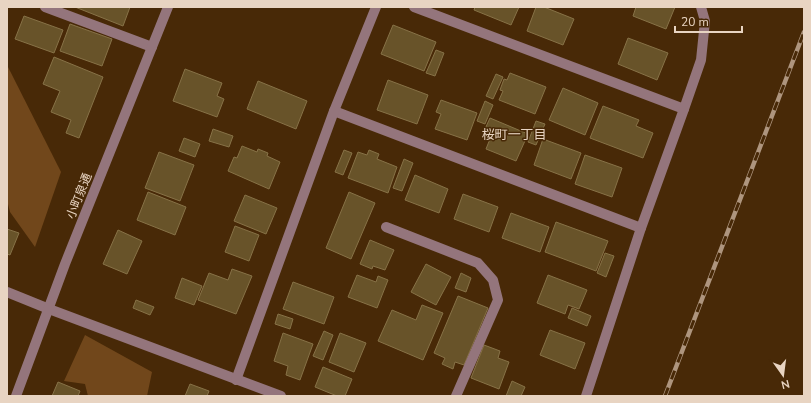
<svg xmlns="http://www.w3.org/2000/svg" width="811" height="403" font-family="'Nunito Sans','Noto Sans JP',sans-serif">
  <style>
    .green { fill: #71471b }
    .building { fill: #685329; stroke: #877247 }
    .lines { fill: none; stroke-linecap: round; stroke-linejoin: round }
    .minor { stroke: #94757c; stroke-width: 10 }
    .rail-casing { stroke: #ae957e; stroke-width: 4.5 }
    .rail { stroke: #482907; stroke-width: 3; stroke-dasharray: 9; stroke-linecap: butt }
    .labels { text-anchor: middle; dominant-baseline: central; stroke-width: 3; stroke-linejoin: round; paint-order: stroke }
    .street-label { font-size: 12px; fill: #e8d4c2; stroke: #482907 }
    .neighbourhood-label { font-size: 13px; fill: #e8d4c2; stroke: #482907 }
  </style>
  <rect width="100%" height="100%" fill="#482907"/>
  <!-- green -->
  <g class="green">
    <polygon points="7,65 61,172 35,247 10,212 7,200"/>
    <polygon points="85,335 152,372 147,396 88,396 85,384 64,381"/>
  </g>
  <!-- building -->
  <g class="building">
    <polygon points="75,7 130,7 123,26"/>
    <polygon points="475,7 519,7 511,25 474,10"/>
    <polygon points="536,7 544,7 574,19 563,45 527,31"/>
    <polygon points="636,7 675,7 666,29 633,16"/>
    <polygon points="24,16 63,30 54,53 15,39"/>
    <polygon points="70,24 112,39 102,66 60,51"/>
    <polygon points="393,25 436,42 424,71 381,54"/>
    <polygon points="628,38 668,53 657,80 618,64"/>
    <polygon points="436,50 444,53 435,76 426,73"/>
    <polygon points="54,57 103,77 79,138 66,133 71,120 51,112 60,91 43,84"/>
    <polygon points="185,69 222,83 217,96 224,99 217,117 173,101"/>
    <polygon points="510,73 546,87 535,114 499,100 503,91 500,90 504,79 507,80"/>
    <polygon points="496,74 503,77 493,99 486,96"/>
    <polygon points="388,80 428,95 417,124 377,110"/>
    <polygon points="258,81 307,101 296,129 247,109"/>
    <polygon points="563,88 598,103 585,135 549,120"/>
    <polygon points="441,100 477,113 467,140 435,129 441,114 436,112"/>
    <polygon points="485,101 493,105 485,124 477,121"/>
    <polygon points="603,106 639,120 636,126 653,133 643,158 590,138"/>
    <polygon points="490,118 528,134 516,161 486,149 492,134 484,131"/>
    <polygon points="536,121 545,124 536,145 528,142"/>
    <polygon points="213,129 233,136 229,147 209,141"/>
    <polygon points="184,138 200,144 195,157 179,151"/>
    <polygon points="543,139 581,153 571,179 534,165"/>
    <polygon points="242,146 257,152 258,149 268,153 267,156 280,162 269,189 228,171 234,157 237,158"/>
    <polygon points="344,150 352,153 343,175 335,172"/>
    <polygon points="369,150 379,154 377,159 397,167 388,193 348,178 358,152 367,155"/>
    <polygon points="159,152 194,165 180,201 145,188"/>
    <polygon points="585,155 622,168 612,197 575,184"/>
    <polygon points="404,159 413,163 402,191 393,188"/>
    <polygon points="415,175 448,189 439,213 405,200"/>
    <polygon points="148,192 186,207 175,235 137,220"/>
    <polygon points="349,192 375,203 351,259 326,248"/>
    <polygon points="463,194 498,207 489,232 454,219"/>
    <polygon points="245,195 277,208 266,234 234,221"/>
    <polygon points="511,213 549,227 540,252 502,238"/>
    <polygon points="556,222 608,241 596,271 545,252"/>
    <polygon points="235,226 259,235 249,261 225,252"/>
    <polygon points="7,229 19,233 10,255 7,254"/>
    <polygon points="118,230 142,241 127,274 103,264"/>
    <polygon points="370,240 394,250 385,270 373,266 372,269 360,264"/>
    <polygon points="605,253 614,256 606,277 597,273"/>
    <polygon points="426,264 451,277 436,305 411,292"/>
    <polygon points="232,269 252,276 236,314 198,300 209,273 228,280"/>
    <polygon points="461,273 471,278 466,292 455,288"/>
    <polygon points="357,275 376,282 378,276 388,280 377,308 348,297"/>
    <polygon points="548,275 587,290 579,309 568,305 565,314 537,303"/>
    <polygon points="182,278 202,286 194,305 175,298"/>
    <polygon points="293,282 334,297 324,324 283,309"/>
    <polygon points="458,296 488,308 464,365 455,362 453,369 442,364 445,358 434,353"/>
    <polygon points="136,300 154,307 150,315 133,308"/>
    <polygon points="422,305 443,313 423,360 378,341 392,310 416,320"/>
    <polygon points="572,308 591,316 587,326 568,318"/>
    <polygon points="278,314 293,319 290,329 275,324"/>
    <polygon points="550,330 585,343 575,369 540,355"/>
    <polygon points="324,331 333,335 323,360 313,356"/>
    <polygon points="283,333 313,344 300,380 286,375 288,366 274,361"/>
    <polygon points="340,333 366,343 354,372 329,362"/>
    <polygon points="484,345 500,351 498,358 509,362 499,389 471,378"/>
    <polygon points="323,367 352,379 345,396 337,396 315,387"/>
    <polygon points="512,381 525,387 521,396 506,396"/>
    <polygon points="58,382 80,391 78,396 52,396"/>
    <polygon points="190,384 209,391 207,396 185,396"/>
  </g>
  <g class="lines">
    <!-- minor -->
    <g class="minor">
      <polyline points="45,7 152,47"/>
      <polyline points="414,7 684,109"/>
      <polyline points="334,111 641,228"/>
      <polyline points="386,227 478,263 493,280 498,300 456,396"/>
      <polyline points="7,292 49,309 281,396"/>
      <polyline points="236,380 334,111 376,7"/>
      <polyline points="16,396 65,264 168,7"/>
      <polyline points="586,396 641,228 684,109 701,60 705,21 701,7"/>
    </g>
    <!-- rail casing -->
    <g class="rail-casing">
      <polyline id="rail" points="665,396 804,32"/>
    </g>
    <!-- rail -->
    <use href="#rail" class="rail"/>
  </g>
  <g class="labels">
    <!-- street labels -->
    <g class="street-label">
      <text transform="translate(79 196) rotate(-68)">小町泉通</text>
    </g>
    <!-- neighbourhood labels -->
    <g class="neighbourhood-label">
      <text x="514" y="135">桜町一丁目</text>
    </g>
  </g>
  <!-- border -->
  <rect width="811" height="403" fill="none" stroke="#e8d4c2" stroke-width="16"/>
  <!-- north arrow -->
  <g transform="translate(783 375) rotate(166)" stroke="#482907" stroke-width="3" paint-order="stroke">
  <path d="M0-3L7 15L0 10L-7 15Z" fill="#e8d4c2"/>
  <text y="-6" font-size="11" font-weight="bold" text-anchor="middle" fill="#e8d4c2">N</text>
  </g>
  <!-- scale -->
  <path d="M675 26v6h67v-6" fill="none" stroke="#e8d4c2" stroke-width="2"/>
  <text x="681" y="26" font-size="12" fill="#e8d4c2" stroke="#482907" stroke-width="3" paint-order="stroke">20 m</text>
</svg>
